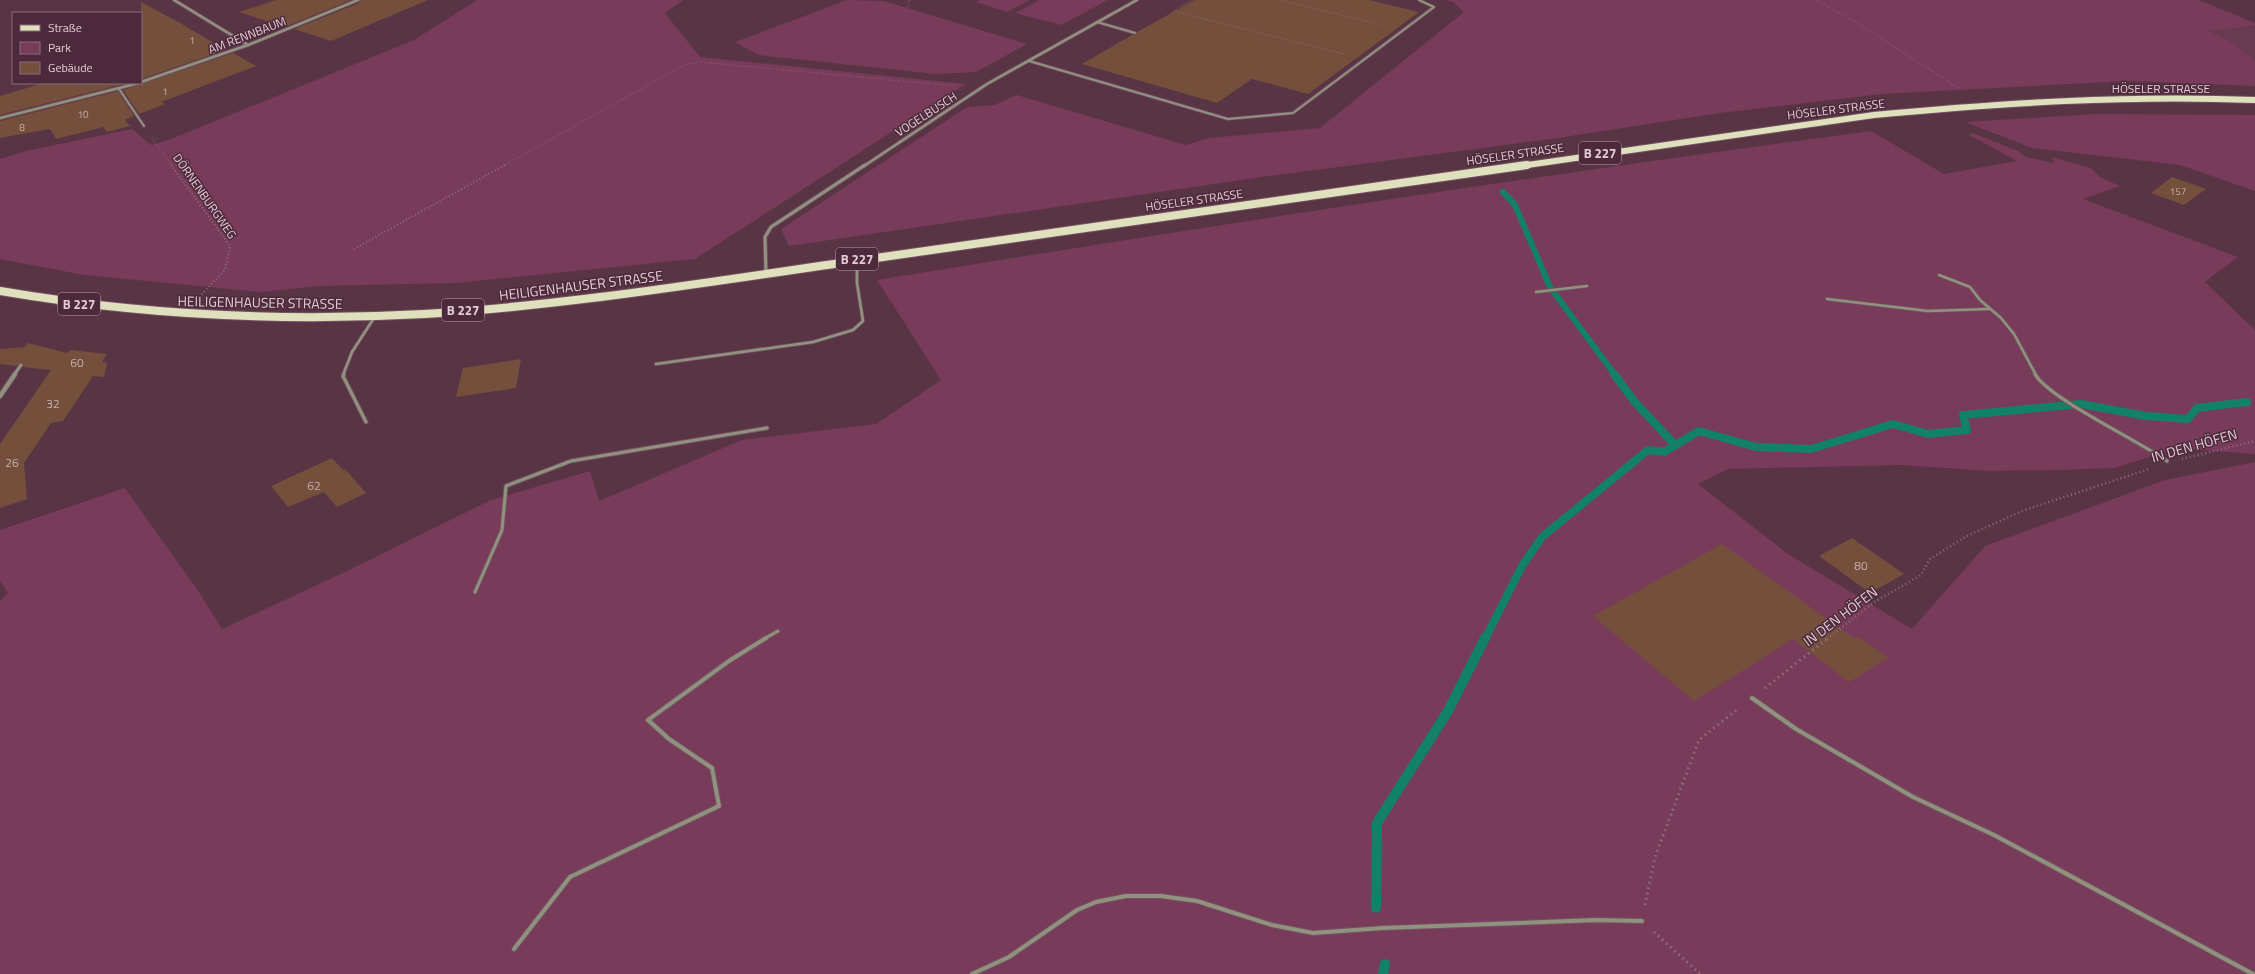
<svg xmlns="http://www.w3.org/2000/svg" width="2255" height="974" font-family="'Titillium Web',sans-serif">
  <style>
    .built { fill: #673c51 }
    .green { fill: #783b5a }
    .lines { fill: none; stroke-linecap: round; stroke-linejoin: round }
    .stream-far2 { stroke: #128266; stroke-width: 6 }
    .stream-far1 { stroke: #128266; stroke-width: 8 }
    .stream { stroke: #128266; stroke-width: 10 }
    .building { fill: #74503c }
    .service-far3-casing { stroke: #745262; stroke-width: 3.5 }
    .service-far2-casing { stroke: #745262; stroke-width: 4 }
    .service-far1-casing { stroke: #745262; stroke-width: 5 }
    .service-casing { stroke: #745262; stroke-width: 6 }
    .minor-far2-casing { stroke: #745262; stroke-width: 4 }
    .minor-far1-casing { stroke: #745262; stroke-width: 4.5 }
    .minor-casing { stroke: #745262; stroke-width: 6 }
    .primary-far1-casing { stroke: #745262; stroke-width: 8 }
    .primary-casing { stroke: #745262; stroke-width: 10 }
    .path-far3 { stroke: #8e6f7d; stroke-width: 1.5; stroke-dasharray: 0.5 2; stroke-linecap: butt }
    .path-far2 { stroke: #8e6f7d; stroke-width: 2; stroke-dasharray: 1 2.5; stroke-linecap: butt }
    .path-far1 { stroke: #8e6f7d; stroke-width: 2.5; stroke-dasharray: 1 3; stroke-linecap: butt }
    .path { stroke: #8e6f7d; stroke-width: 3; stroke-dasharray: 1.5 4; stroke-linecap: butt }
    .service-far3 { stroke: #90917f; stroke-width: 2 }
    .service-far2 { stroke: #90917f; stroke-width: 2.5 }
    .service-far1 { stroke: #90917f; stroke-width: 3 }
    .service { stroke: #90917f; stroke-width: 4 }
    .minor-far2 { stroke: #90917f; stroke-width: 2.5 }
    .minor-far1 { stroke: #90917f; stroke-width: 3 }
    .minor { stroke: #90917f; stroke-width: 4 }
    .primary-far1 { stroke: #dfe1bc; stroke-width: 6 }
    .primary { stroke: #dfe1bc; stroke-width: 8 }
    .labels { text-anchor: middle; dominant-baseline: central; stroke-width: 3; stroke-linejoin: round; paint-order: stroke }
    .far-number-label { font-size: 10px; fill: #c7adb0 }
    .far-street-label { font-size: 12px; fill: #e3ccd6; stroke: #4d2a3b }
    .number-label { font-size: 12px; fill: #c7adb0 }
    .shield { fill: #4d2a3b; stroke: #b69ba8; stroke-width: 1 }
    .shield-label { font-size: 13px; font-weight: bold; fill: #e3ccd6 }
    .street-label { font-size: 14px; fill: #e3ccd6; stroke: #4d2a3b }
  </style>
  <rect width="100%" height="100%" fill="#583445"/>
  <!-- built -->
  <polygon class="built" points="2255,26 2255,61 2235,44 2208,31"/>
  <!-- green -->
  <g class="green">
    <polygon points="477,0 683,0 665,13 700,57 966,84 695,259 456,283 319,286 260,292 84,275 0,259 0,159 26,151 132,129 151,145 171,139 414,40"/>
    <polygon points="847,0 884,1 1027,44 976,72 936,74 758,55 735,42"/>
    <polygon points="980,0 1030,0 1007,12 976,2"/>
    <polygon points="1039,0 1108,0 1061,25 1015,13"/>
    <polygon points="1444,0 2199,0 2255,23 2255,26 2209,31 2235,44 2255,61 2255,86 2126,81 1882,94 1720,113 1551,139 1262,177 789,246 781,229 967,107 994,105 1017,95 1186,145 1209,138 1320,128 1464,12 1453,2"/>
    <polygon points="2096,114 2255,115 2255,191 2180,165 2032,148 1965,122"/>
    <path d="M1871,131L1944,174L2017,161L1969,135L1973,133L2018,151L2026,157L2054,163L2051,157L2091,168L2100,177L2120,186L2083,199L2238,257L2205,282L2255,330V454L2177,448L2115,468L2060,470L1989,471L1902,465L1728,469L1698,484L1788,554L1912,629L1985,546L2165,480L2255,462V974H0V601L8,593L0,581V530L125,488L197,589L222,629L349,570L491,500L590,471L599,501L742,440L876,424L941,380L877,280C1208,226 1539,175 1871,131Z"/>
  </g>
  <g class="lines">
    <!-- stream-far2 -->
    <polyline class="stream-far2" points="1503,192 1515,205 1550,287 1615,375"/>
    <!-- stream-far1 -->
    <g class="stream-far1">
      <polyline points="1614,374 1634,401 1675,445"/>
      <polyline points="1485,639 1522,566 1542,537 1648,450 1664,452 1699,431 1756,447 1811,449 1893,424 1928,434 1967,430 1963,415 2081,404 2146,416 2188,419 2197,408 2247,402"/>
    </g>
    <!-- stream -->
    <g class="stream">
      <polyline points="1376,908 1377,823 1448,711 1485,638"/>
      <polyline points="1383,974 1385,964"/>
    </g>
  </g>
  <!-- building -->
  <g class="building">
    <polygon points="276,0 351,0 285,27 239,12"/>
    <polygon points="361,0 428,0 331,41 294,29 359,3"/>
    <polygon points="1195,0 1369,0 1419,12 1308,94 1252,79 1217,103 1082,64 1132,35 1136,35 1137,32"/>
    <polygon points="141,2 180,23 226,50 141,79"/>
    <polygon points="233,53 256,66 161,102 165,104 139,114 123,90"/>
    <polygon points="44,83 128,83 0,115 0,96"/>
    <polygon points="118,91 134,116 125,120 130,126 107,132 103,127 56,139 50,129 0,138 0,121"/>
    <polygon points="2172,177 2206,189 2184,205 2151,193"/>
    <polygon points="28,343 67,353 71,350 107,354 102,362 107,363 104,377 93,376 63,421 51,423 24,463 27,499 0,508 0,444 51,370 23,367 22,362 17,366 0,364 0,349 25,347"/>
    <polygon points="521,359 516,388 456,397 463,368"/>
    <polygon points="332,458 343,470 345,469 366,493 337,507 324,492 288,507 271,486"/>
    <polygon points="1852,538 1904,574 1870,593 1819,556"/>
    <polygon points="1722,544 1855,639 1859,637 1888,658 1849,682 1793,639 1694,701 1593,616"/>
  </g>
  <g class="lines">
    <!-- service-far3 casing -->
    <g class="service-far3-casing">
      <g id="service-far3">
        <polyline points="1097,22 1135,33"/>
        <polyline points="1029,61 1228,119 1293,113 1434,7 1419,0"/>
        <polyline points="119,89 144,126"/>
      </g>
    </g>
    <!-- service-far2 casing -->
    <g class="service-far2-casing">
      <g id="service-far2">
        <polyline points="1939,275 1970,287 1980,300 2001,318 2014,334 2036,375"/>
        <polyline points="1536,292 1587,286"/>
        <polyline points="1827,299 1928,311 1989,309"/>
        <polyline points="656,364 813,342 853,330 863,321 857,283 857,261"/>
        <polyline points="343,375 352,352 374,318"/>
      </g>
    </g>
    <!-- service-far1 casing -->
    <g class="service-far1-casing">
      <g id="service-far1">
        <polyline points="344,374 343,376 366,422"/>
        <path d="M2035,374C2048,398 2139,441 2167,461"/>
        <polyline points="475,592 502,530 506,486 571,461 767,428"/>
        <polyline points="764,639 778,631"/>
      </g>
    </g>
    <!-- service casing -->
    <g class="service-casing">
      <g id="service">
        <polyline points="1752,698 1796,729 1913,797 1994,835 2253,974"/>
        <polyline points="514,949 570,877 719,806 712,768 669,739 648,720 729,661 766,638"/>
        <polyline points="972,974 1009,957 1077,910 1096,902 1126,896 1161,896 1197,901 1272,925 1313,933 1383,928 1596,920 1642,921"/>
      </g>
    </g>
    <!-- minor-far2 casing -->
    <g class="minor-far2-casing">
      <g id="minor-far2">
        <polyline points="174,0 248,45"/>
        <polyline points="141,82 248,45 358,0"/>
        <polyline points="0,118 139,83"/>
        <polyline points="864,166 987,84 1137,0"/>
      </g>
    </g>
    <!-- minor-far1 casing -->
    <g class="minor-far1-casing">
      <g id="minor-far1">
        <polyline points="766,274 765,237 771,227 865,165"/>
        <polyline points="14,375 21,365"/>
      </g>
    </g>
    <!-- minor casing -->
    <g class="minor-casing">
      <polyline id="minor" points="0,396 15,374"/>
    </g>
    <!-- primary-far1 casing -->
    <g class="primary-far1-casing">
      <path id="primary-far1" d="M1520,166L1874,115C2001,103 2127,95 2255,100"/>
    </g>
    <!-- primary casing -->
    <g class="primary-casing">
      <path id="primary" d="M0,291C140,315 282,322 424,314C575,305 726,279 876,258C1093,227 1310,196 1527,165"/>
    </g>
    <!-- path-far3 -->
    <g class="path-far3">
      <polyline points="1192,0 1173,11 1344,54"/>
      <polyline points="1280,0 1382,25"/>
      <polyline points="1815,0 1853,20 1960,89"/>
      <polyline points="907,8 910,0"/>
      <polyline points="152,138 172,166"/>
      <polyline points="503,166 684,65 700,62 955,86"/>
    </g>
    <!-- path-far2 -->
    <g class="path-far2">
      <polyline points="171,165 230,246 225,270 201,295"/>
      <polyline points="354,249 505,165"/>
    </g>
    <!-- path-far1 -->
    <g class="path-far1">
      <polyline points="2182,459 2255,441"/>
      <polyline points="1827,639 1873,603 1921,575 1930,559 1965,537 2022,511 2149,469"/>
    </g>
    <!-- path -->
    <g class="path">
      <polyline points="1765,688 1828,638"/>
      <polyline points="1645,905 1655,857 1699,740 1739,708"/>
      <polyline points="1654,932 1700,974"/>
    </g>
    <!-- service-far3 -->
    <use href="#service-far3" class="service-far3"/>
    <!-- service-far2 -->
    <use href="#service-far2" class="service-far2"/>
    <!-- service-far1 -->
    <use href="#service-far1" class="service-far1"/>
    <!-- service -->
    <use href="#service" class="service"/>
    <!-- minor-far2 -->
    <use href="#minor-far2" class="minor-far2"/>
    <!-- minor-far1 -->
    <use href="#minor-far1" class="minor-far1"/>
    <!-- minor -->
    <use href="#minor" class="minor"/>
    <!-- primary-far1 -->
    <use href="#primary-far1" class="primary-far1"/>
    <!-- primary -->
    <use href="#primary" class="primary"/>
  </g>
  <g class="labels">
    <!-- far-number labels -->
    <g class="far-number-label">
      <text x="192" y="40">1</text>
      <text x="165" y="91">1</text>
      <text x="83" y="114">10</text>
      <text x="22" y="127">8</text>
      <text x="2178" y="191">157</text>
    </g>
    <!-- far-street labels -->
    <g class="far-street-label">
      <text transform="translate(247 35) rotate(-21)">AM RENNBAUM</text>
      <text x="2161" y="88">HÖSELER STRASSE</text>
      <text transform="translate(1836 109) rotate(-7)">HÖSELER STRASSE</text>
      <text transform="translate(926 114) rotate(-33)">VOGELBUSCH</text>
      <text transform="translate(1515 154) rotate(-8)">HÖSELER STRASSE</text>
      <text transform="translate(205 196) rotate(55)">DÖRNENBURGWEG</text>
      <text transform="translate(1194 200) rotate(-8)">HÖSELER STRASSE</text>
    </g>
    <!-- number labels -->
    <g class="number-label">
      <text x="77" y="362">60</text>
      <text x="53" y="403">32</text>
      <text x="12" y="462">26</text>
      <text x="314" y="485">62</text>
      <text x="1861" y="565">80</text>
    </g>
    <!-- shield labels -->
    <g class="shield">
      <rect x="1579" y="142" width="42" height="22" rx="3"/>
      <rect x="836" y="248" width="42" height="22" rx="3"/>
      <rect x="58" y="293" width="42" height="22" rx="3"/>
      <rect x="442" y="299" width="42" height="22" rx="3"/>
    </g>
    <g class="shield-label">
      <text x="1600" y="153">B 227</text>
      <text x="857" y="259">B 227</text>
      <text x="79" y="304">B 227</text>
      <text x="463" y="310">B 227</text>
    </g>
    <!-- street labels -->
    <g class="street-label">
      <text transform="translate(581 285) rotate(-7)">HEILIGENHAUSER STRASSE</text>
      <text transform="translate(260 302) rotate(1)">HEILIGENHAUSER STRASSE</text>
      <text transform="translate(2194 445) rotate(-16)">IN DEN HÖFEN</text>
      <text transform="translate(1840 616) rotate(-37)">IN DEN HÖFEN</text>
    </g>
  </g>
  <!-- legend -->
  <rect x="12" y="12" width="130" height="72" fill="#4d2a3b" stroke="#896b79"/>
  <rect x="20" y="25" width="20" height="6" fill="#dfe1bc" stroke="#896b79"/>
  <text x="48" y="32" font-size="12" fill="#e3ccd6">Straße</text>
  <rect x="20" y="42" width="20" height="12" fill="#783b5a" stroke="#896b79"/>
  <text x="48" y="52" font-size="12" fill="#e3ccd6">Park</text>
  <rect x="20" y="62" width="20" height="12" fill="#74503c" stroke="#896b79"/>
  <text x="48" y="72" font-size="12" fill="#e3ccd6">Gebäude</text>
</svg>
